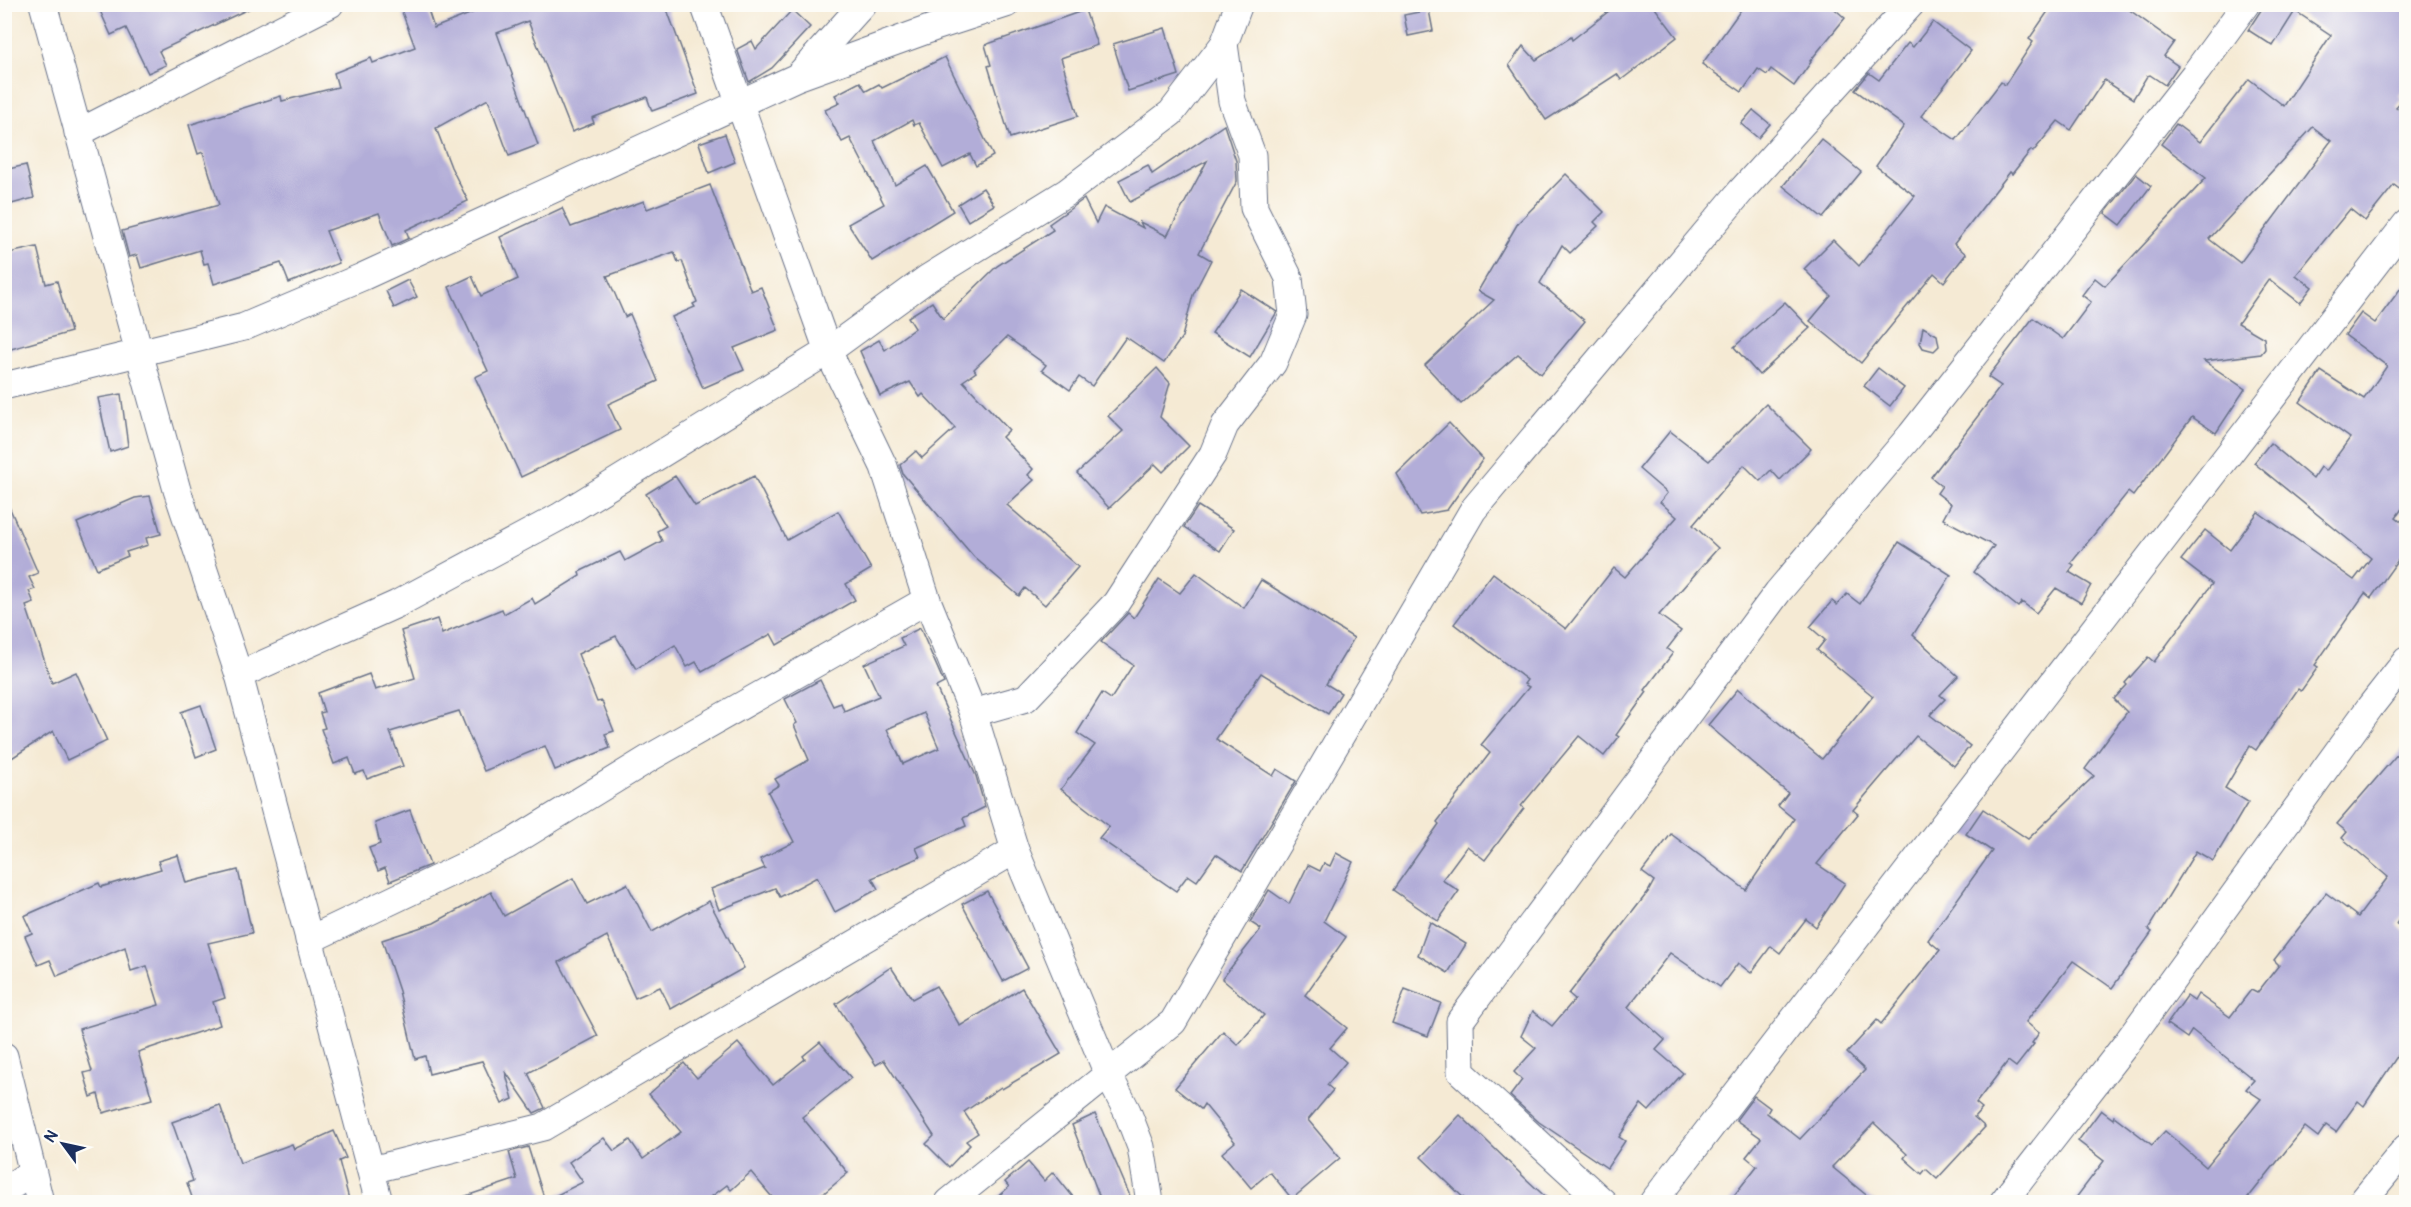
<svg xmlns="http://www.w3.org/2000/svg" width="2411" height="1207" font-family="Pangolin,sans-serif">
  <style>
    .building { fill: #b2add8; fill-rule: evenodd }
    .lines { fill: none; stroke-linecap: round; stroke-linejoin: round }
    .minor-casing { stroke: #677087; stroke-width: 29 }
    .minor { stroke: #fff; stroke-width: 27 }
  </style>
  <rect width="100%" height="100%" fill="#fdfcf7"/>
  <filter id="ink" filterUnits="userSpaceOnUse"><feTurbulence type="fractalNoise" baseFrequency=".0167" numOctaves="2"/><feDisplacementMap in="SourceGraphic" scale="12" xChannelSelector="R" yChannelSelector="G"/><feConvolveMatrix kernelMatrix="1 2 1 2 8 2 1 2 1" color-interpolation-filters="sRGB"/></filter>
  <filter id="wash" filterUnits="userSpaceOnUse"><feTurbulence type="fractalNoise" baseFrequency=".008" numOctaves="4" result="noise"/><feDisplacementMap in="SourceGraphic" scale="24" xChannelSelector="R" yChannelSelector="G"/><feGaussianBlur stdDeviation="1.35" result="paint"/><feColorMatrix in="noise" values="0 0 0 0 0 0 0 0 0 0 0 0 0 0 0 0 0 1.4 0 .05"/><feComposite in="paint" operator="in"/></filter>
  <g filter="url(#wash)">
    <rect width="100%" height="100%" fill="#f5ead4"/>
    <g id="blocks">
      <!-- building -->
      <g class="building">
        <polygon points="97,4 259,4 159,51 166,65 148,73 126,28 111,35"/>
        <polygon points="399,4 426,4 434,28 495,4 665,4 698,94 652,111 647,97 592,118 594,123 572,132 528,21 497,33 538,145 509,156 488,99 436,128 451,167 468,201 406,230 409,238 392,246 379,213 326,231 339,263 289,283 281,263 214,284 208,263 204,264 200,250 141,268 137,255 129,257 122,231 219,205 203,152 198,154 189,125 281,96 282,101 338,87 334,73 371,58 373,63 415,47"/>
        <polygon points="1618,4 1652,4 1677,37 1621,80 1617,74 1546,120 1509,65 1523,46 1536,60 1571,37 1572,40"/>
        <polygon points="1745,4 1829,4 1845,18 1810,61 1811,62 1794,86 1771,69 1767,75 1758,69 1742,92 1702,64"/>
        <polygon points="2053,4 2121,4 2174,42 2164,56 2178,66 2165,85 2150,75 2147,76 2133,99 2104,80 2071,130 2058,121 2033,152 2031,150 2012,174 2010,172 1954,244 1966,254 1944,282 1934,273 1861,363 1810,321 1831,296 1804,269 1833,240 1859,266 1915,196 1876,166 1904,126 1855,90 1869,73 1879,80 1908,43 1913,47 1933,22 1971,51 1921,116 1956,140 2001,82 2005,85 2033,42 2029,39"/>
        <path d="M2265,4H2406V85L2399,96L2403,99L2396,107L2406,115V194L2394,185L2365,221L2350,209L2296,275L2312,287L2300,303L2269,279L2238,323L2264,338L2265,349L2261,354L2204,361L2245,389L2216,433L2192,417L2133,496L2128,492L2071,563L2074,565L2069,572L2091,585L2081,603L2056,588L2036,613L2022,602L2018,607L1974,572L1994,546L1943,519L1951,504L1937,493L1942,486L1931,477L2001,386L1988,377L2033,318L2063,339L2091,302L2082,295L2095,278L2105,286L2206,178L2161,144L2176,124L2200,142L2249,79L2284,106L2331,35L2295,11L2273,46L2248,30ZM2313,127L2331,141L2240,263L2209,239Z"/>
        <polygon points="792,10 810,27 772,68 749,82 737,49 752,41 756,49"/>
        <polygon points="1085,10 1097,45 1061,58 1078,116 1010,138 988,66 991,65 985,45"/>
        <polygon points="1429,10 1433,31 1408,36 1404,15"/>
        <polygon points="1165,28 1179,75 1128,91 1113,44"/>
        <polygon points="945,57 993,156 976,166 970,154 943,168 919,123 914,125 912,120 874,141 895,185 927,166 953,211 872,261 848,224 884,204 850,138 842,142 825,110 840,103 835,95 860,82 866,91 879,84 882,88"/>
        <polygon points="1753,110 1770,124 1758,138 1741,124"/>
        <polygon points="1224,125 1236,161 1237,181 1199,253 1211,260 1193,295 1182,337 1164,363 1126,337 1092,386 1079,377 1070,390 1042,370 1046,365 1007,337 974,369 976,372 963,381 1009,430 1002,437 1033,469 1028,475 1034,480 1007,505 1078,567 1045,605 1025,588 1019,596 974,557 903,474 900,465 916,451 922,458 955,428 923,394 920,397 910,382 880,396 860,351 879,340 885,350 915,328 908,317 932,302 943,319 997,266 1053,230 1049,224 1084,199 1096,223 1104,207 1143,228 1140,222 1167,236 1207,161 1130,202 1119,180 1148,165 1152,174"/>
        <polygon points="725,134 735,162 709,173 699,143"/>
        <polygon points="1821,139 1861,172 1823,218 1783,186"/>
        <polygon points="26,165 34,198 4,206 4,170"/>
        <polygon points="1566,174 1604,212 1594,222 1598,226 1570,253 1562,245 1540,283 1585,321 1541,374 1518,354 1461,404 1425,365 1494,300 1478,291 1518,223"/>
        <polygon points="2136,174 2151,186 2121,225 2105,213"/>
        <polygon points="710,185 751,291 761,287 778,330 734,348 744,370 703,388 672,317 695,307 693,304 697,302 682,261 678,262 674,252 607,276 625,317 630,314 658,381 608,404 620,430 521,477 475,377 488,371 449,287 472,276 481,296 518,279 500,237 562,208 571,227 644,201 647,209"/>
        <polygon points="983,188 994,205 968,221 958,204"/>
        <polygon points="37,247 46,284 57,281 71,332 4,351 4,254"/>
        <polygon points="408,280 417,297 394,308 386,291"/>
        <polygon points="2406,281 2406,503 2396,517 2406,525 2406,549 2371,598 2365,593 2315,665 2318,667 2301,691 2298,689 2256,750 2250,746 2225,788 2248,802 2213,861 2196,851 2148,929 2152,932 2112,988 2073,961 2026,1022 2039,1033 2032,1043 2034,1044 2016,1067 2008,1061 1976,1103 1982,1108 1974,1117 1985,1127 1937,1179 1926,1169 1922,1174 1904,1158 1907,1154 1874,1123 1832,1167 1876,1203 1728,1203 1757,1166 1746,1157 1761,1138 1736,1120 1754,1096 1770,1108 1767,1113 1800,1139 1865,1070 1847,1053 1877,1020 1881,1024 1940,950 1928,940 1992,851 1966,834 1983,809 2028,839 2094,776 2085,769 2127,712 2114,699 2127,685 2125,683 2148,657 2154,662 2212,584 2181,560 2205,530 2230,550 2258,512 2354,580 2371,558 2254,463 2270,443 2313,479 2321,467 2326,471 2350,438 2300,402 2321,371 2364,399 2387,366 2345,335 2361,313 2375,323"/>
        <polygon points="1241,289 1277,312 1250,357 1212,333"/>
        <polygon points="1785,302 1810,328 1759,375 1734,347"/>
        <polygon points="1923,327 1937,335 1939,346 1934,351 1923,348 1920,343"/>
        <polygon points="1157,368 1170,383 1160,417 1189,446 1163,472 1155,464 1109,508 1077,473 1123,431 1108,416"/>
        <polygon points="1878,368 1904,388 1890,406 1864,386"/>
        <polygon points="121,394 128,446 110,452 98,398"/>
        <polygon points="1766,404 1811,449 1780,480 1771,470 1760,481 1744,465 1693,525 1718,548 1659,615 1681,631 1667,649 1673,653 1645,690 1647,692 1616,735 1619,737 1604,756 1579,736 1521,806 1524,808 1485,860 1467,846 1442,880 1459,891 1438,921 1393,890 1439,824 1437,822 1490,753 1481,745 1529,687 1524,684 1527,680 1454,624 1493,573 1566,629 1614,568 1625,577 1677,517 1660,502 1667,493 1639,469 1670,431 1709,461"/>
        <polygon points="1449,423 1483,459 1447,510 1420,515 1397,474"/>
        <polygon points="675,476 695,506 754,476 787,540 838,511 871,569 846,584 855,600 777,645 771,634 702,672 696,662 687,667 675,645 636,669 616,636 578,654 597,702 602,701 614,731 605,734 610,748 555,770 545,746 484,771 459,711 390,732 403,766 367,779 364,771 355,774 349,758 334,764 321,729 325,728 320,713 324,712 318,693 369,674 375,690 415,678 401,631 437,619 442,634 502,609 504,614 532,598 535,604 580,576 579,572 620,552 625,561 662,541 657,531 666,526 646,494"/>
        <polygon points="4,495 38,573 29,577 35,589 29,591 34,603 26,606 52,683 76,672 107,741 67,760 53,731 4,763"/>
        <polygon points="150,496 161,534 146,538 148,545 126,552 128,556 97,569 77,523 135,498"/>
        <polygon points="1198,506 1234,529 1220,551 1184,527"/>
        <polygon points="1899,542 1951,575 1913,635 1958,676 1940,695 1945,699 1930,715 1970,746 1954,766 1916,736 1853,810 1858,814 1817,864 1845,883 1816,927 1806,919 1780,953 1771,946 1751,973 1738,963 1720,987 1670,953 1628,1007 1665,1040 1656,1050 1683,1073 1649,1111 1641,1104 1619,1137 1625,1141 1607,1168 1539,1122 1510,1096 1522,1080 1514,1072 1536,1048 1521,1036 1533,1011 1552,1026 1575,999 1569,994 1648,892 1654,881 1642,872 1671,834 1746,890 1794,819 1778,806 1788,793 1708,725 1738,689 1822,759 1873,696 1817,650 1825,640 1810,627 1832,601 1837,605 1847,594 1860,604"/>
        <polygon points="1196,573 1244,608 1261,580 1354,638 1326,684 1341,693 1328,714 1261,673 1216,739 1273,776 1277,769 1296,781 1242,871 1216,854 1197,881 1188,875 1176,891 1099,838 1109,826 1061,789 1095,745 1077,733 1102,693 1111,699 1133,665 1101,642 1128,613 1134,618 1159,579 1180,593"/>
        <path d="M920,628L944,683L936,687L976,776L985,807L963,818L966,826L916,848L920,857L872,878L878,889L835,912L817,877L780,897L775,888L719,910L711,889L765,868L760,859L794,842L768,792L779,785L775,779L809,760L794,725L797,723L785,699L820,680L833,706L841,703L844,711L879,696L864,664L904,646L900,638ZM924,713L939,748L903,764L887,729Z"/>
        <polygon points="201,705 216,749 196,757 181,712"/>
        <polygon points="2406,744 2406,910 2396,924 2406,933 2406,1043 2364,1106 2358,1101 2336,1132 2326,1125 2318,1137 2305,1127 2244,1203 2072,1203 2104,1161 2078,1141 2101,1110 2113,1119 2114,1116 2152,1145 2165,1131 2206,1167 2261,1099 2246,1089 2254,1080 2192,1030 2187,1038 2167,1024 2187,996 2194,1001 2198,994 2230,1017 2251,990 2257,993 2279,965 2274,960 2326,893 2358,917 2388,877 2342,838 2347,832 2337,824"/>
        <polygon points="410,810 430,865 390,881 385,868 378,871 369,848 380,844 375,823"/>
        <polygon points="1336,853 1353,862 1324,921 1346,937 1305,995 1347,1028 1330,1048 1346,1062 1327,1085 1333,1090 1308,1120 1340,1158 1292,1199 1270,1172 1251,1188 1222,1153 1235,1142 1204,1104 1201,1109 1175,1088 1223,1031 1238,1045 1264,1015 1222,979 1261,929 1250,922 1269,890 1289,904 1308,865 1320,871 1324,863 1330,866"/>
        <polygon points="178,855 186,883 238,870 252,933 208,943 225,998 213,1002 220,1025 138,1052 152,1099 103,1113 98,1094 91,1097 84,1073 92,1071 79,1029 159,1005 147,966 131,971 125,947 57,976 50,960 38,965 25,936 32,933 24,916 99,883 101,887 161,869 158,861"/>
        <polygon points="573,878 587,904 627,884 652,932 709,901 744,968 671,1009 660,987 635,998 607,936 559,962 598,1036 528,1073 545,1108 534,1113 505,1071 513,1099 502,1104 482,1061 429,1074 425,1056 415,1059 399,991 382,940 434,923 491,892 504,916"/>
        <polygon points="987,891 1028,968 1003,981 962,904"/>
        <polygon points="1430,922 1466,944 1448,973 1418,955"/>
        <polygon points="891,967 912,999 936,986 960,1026 1022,988 1061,1054 1002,1089 1001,1087 964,1112 978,1133 966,1141 970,1145 949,1167 926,1144 934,1136 884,1060 876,1065 836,1004"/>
        <polygon points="1405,989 1441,1003 1428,1036 1392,1023"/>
        <polygon points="820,1042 851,1078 802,1117 848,1173 812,1203 777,1203 751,1172 731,1190 727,1185 703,1203 458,1203 457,1199 517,1179 509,1152 528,1147 545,1201 583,1182 569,1162 604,1138 614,1151 630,1140 643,1159 681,1132 649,1094 684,1063 697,1078 738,1043 773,1085 805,1059 803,1056"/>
        <polygon points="220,1105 240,1163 292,1144 294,1149 334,1131 346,1158 339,1161 350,1203 194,1203 187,1183 193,1181 172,1122"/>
        <polygon points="1095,1114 1133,1203 1102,1203 1072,1125"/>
        <polygon points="1460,1115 1525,1178 1552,1203 1469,1203 1421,1157"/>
        <polygon points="1028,1162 1044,1181 1053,1172 1078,1203 990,1203 1009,1187 1005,1182"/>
      </g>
    </g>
  </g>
  <g filter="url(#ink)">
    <use href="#blocks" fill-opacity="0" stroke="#677087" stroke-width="1.5"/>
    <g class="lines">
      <!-- minor casing -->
      <g class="minor-casing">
        <g id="minor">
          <polyline points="43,4 177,490 239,675 379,1202"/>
          <polyline points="704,4 828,351 884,467 927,600 973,713 1015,850 1108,1074 1127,1111 1141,1147 1150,1202"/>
          <polyline points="800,74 863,4"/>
          <polyline points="78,133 330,4"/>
          <polyline points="4,386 244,327 362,277 797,77 935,27 1006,4"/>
          <polyline points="239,675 397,604 559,517 828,351 928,278 1067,192 1171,113 1224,44 1239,4"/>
          <polyline points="973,713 1026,698 1116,603 1213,454 1225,425 1273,363 1293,315 1289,278 1254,208 1252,155 1232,101 1224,44"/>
          <polyline points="309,940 508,845 653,756 927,600"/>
          <polyline points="4,1056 40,1202"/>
          <polyline points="371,1170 543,1127 1015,850"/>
          <polyline points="4,1191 32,1172"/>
          <polyline points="949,1202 1173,1022 1473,510 1741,191 1911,4"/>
          <polyline points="1603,1202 1461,1072 1460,1021 1778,592 1911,435 2197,71 2246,4"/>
          <polyline points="1653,1202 2406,224"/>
          <polyline points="2003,1202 2126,1044 2370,707 2406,661"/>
          <polyline points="2362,1202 2406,1148"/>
        </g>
      </g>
      <!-- minor -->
      <use href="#minor" class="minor"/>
    </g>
  </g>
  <!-- margin -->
  <rect width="2411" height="1207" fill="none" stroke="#fdfcf7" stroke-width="24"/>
  <!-- north arrow -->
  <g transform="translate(63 1144) rotate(303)" stroke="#fdfcf7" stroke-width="4.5" paint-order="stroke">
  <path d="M0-4.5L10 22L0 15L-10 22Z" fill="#1b2f5e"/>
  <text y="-9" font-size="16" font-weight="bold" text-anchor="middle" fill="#1b2f5e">N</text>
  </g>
</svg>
